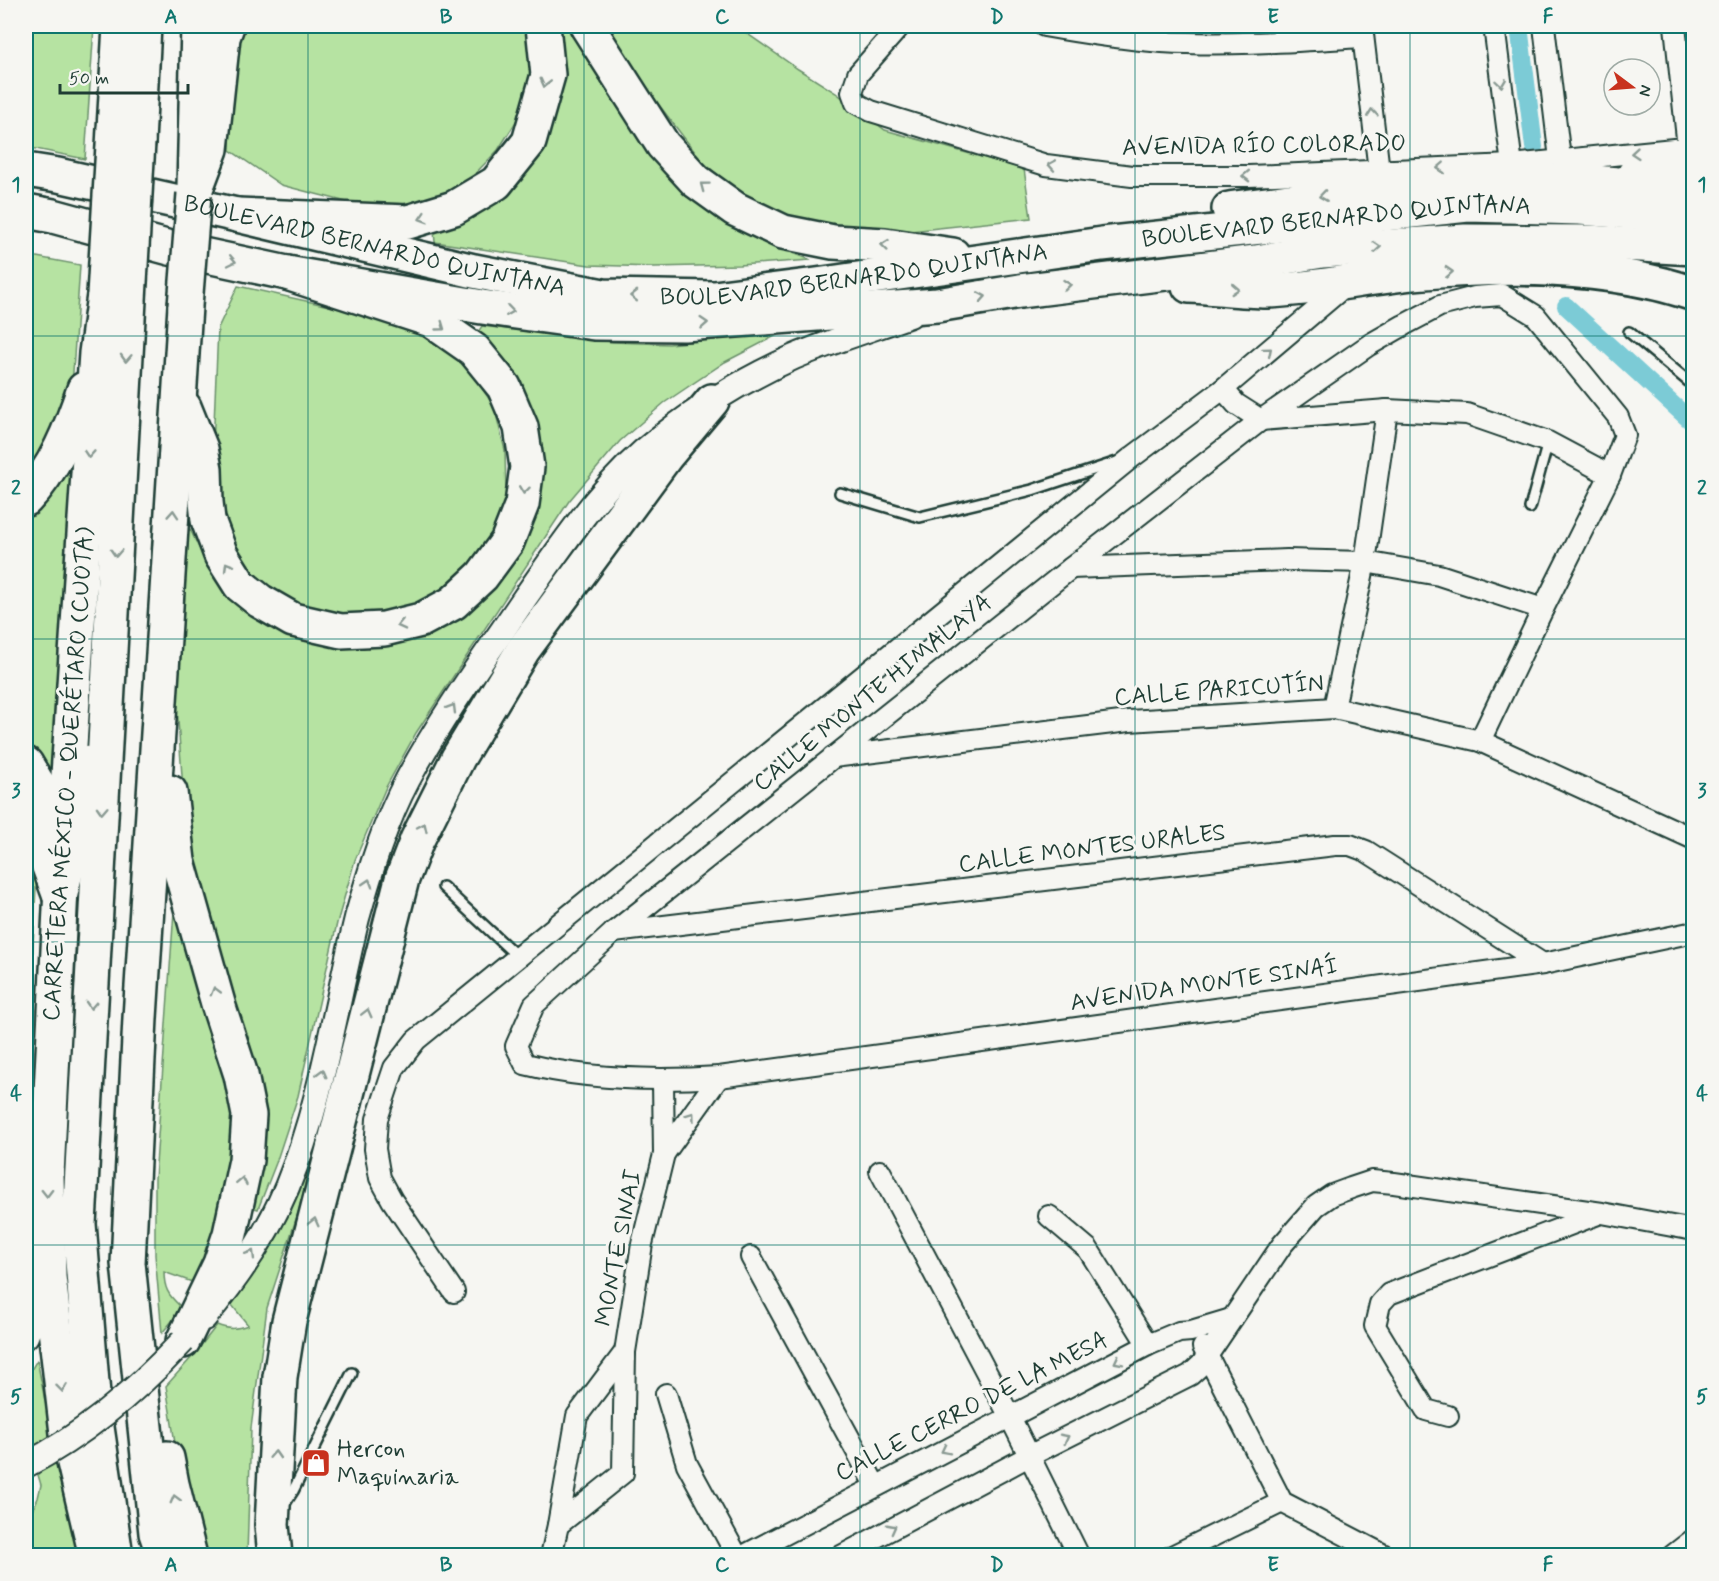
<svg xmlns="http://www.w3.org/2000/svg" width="1719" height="1581" font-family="Mynerve,sans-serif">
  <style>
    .green { fill: #b6e3a2; stroke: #6a906b; stroke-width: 1.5 }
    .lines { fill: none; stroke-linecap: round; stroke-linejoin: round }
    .canal { stroke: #7bcbd6; stroke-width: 18 }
    .service-casing { stroke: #1f3d34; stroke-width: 14 }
    .minor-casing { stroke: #1f3d34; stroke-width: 24 }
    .tertiary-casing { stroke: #1f3d34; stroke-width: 28 }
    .trunk-casing { stroke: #1f3d34; stroke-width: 38 }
    .motorway-casing { stroke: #1f3d34; stroke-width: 38 }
    .service { stroke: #f6f6f2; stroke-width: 9 }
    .minor { stroke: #f6f6f2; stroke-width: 20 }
    .tertiary { stroke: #f6f6f2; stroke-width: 24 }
    .trunk { stroke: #f6f6f2; stroke-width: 33 }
    .motorway { stroke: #f6f6f2; stroke-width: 33 }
    .tertiary-bridge-casing { stroke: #1f3d34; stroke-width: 28; stroke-linecap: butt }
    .trunk-bridge-casing { stroke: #1f3d34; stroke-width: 38; stroke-linecap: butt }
    .motorway-bridge-casing { stroke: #1f3d34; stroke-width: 38; stroke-linecap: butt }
    .tertiary-bridge { stroke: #f6f6f2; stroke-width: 24 }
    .trunk-bridge { stroke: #f6f6f2; stroke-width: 33 }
    .motorway-bridge { stroke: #f6f6f2; stroke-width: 33 }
    .oneway { stroke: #8a9a93 }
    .grid { fill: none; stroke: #0f766e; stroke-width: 1.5; stroke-opacity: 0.55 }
    .labels { text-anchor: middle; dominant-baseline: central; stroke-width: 6; stroke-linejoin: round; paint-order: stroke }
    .street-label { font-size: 24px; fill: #1f3d34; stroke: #f6f6f2 }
    .poi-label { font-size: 24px; fill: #1f3d34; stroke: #f6f6f2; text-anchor: start }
    .neatline { fill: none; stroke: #0f766e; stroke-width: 2 }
    .grid-label { font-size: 20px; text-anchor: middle; font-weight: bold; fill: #0f766e }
  </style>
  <rect width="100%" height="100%" fill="#f6f6f2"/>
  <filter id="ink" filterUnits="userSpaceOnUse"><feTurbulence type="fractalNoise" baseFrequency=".0167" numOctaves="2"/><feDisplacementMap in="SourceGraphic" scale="12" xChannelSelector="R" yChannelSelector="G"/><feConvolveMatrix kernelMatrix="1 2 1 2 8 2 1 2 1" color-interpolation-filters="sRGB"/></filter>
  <g filter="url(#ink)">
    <!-- green -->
    <g class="green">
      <polygon points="26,26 94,26 85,159 26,147"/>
      <polygon points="239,26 529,26 533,65 519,117 498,150 468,181 434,200 370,208 281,185 230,150 232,70"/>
      <polygon points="555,26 572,26 725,222 768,243 811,260 739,265 654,267 589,265 435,242 434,231 465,221 494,204 517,176"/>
      <polygon points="606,26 736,26 798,69 836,93 885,130 1024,169 1031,218 873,235 800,223 741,196 701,160 656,101"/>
      <polygon points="26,255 80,265 71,402 26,492"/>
      <polygon points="238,286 397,321 439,341 468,368 494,406 505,450 506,496 493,532 474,561 449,586 418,607 379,618 306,612 274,594 246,569 225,538 211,496 218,328"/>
      <polygon points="482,326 613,342 669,344 781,333 725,362 664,403 620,441 569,501 416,733 386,787 355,860 337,923 298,1096 276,1163 258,1209 248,1206 257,1078 233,995 204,911 187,844 177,707 189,527 203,556 225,585 308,638 344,648 391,646 433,632 460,615 534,503 476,335"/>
      <polygon points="63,475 71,476 54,793 38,758 26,742 26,521 47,500"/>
      <polygon points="26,791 38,846 26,1087"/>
      <path d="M176,883L237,1095L225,1210L195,1283L164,1272C164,1288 168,1295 180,1306L172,1321L162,1333L155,1255V1179Z"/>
      <path d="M326,1096L299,1210L267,1308L251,1428L247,1555H199L185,1506L166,1386L192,1357L217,1325C229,1330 236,1329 248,1325L231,1304Z"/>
      <polygon points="34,1195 26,1273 26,1200"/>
      <polygon points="37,1360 62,1486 83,1555 26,1555 26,1506 32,1511 38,1498 41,1485 36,1468 26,1455 26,1378"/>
    </g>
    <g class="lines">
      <!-- canal -->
      <g class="canal">
        <polyline points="1519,26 1534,147"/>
        <polyline points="1566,306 1694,424"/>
      </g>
      <!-- service casing -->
      <g class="service-casing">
        <g id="service">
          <polyline points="1629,332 1694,386"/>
          <polyline points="840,493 920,517 1032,490 1117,462"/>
          <polyline points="1530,508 1548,442"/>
          <polyline points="443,887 519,958"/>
          <polyline points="284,1505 293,1491 352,1373"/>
        </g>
      </g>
      <!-- minor casing -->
      <g class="minor-casing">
        <g id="minor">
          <polyline points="900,26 858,74 852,92 856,103 871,111 1046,165 1132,176 1249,176 1512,165 1694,147"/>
          <path d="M1044,26C1083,33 1122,39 1162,42C1229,46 1296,41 1363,37"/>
          <polyline points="1362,26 1379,171"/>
          <polyline points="1494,26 1512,165"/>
          <polyline points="1544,26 1560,159"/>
          <polyline points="1675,26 1688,148"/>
          <polyline points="1223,389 1236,404 1261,420 1387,410 1467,414 1548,442 1610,475"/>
          <polyline points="1071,568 1287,560 1365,562 1439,575 1543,609"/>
          <polyline points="1334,708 1365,562 1387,410"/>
          <path d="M1480,741L1543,609L1610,475L1625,435L1618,417L1536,316L1502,295L1475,297L1440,306L1404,325L1369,345L1261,420L1071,568L614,932L534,1005L516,1046L525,1064C588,1080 655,1081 719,1077L1543,964L1694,932"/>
          <polyline points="833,757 1129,721 1334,708 1480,741 1694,839"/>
          <polyline points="614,932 1335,845 1350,845 1366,851 1543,964"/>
          <polyline points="664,1154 719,1077"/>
          <polyline points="880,1171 1010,1417 1079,1556"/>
          <polyline points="1049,1216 1088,1249 1148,1345"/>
          <polyline points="751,1257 875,1485"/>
          <polyline points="454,1292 392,1200 380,1178 375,1149 377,1119 394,1068 416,1040 1131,458 1223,389 1346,285"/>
          <polyline points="1203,1347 1282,1502 1386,1556"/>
          <polyline points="666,1394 687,1464 737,1556"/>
          <polyline points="1448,1416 1426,1410 1375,1326 1380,1304 1389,1294 1598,1214"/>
          <polyline points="558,1525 623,1473 625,1352 642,1244 664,1154 663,1081"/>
          <polyline points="551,1556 558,1525 577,1416 625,1352"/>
          <polyline points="743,1556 1148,1345 1179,1332 1191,1331 1231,1319"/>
          <polyline points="841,1556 1029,1456 1190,1375 1201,1365 1282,1245 1316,1206 1332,1195 1351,1188 1372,1181 1394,1183 1602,1213 1694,1230"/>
          <polyline points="1172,1556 1282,1502"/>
          <polyline points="1672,1556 1694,1539"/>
        </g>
      </g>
      <!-- tertiary casing -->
      <g class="tertiary-casing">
        <g id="tertiary">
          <path d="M204,1318C237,1279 267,1235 287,1187C322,1102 335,1008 357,918C370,871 385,822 408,779C442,716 484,658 524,599C565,541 604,480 661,437C702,405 747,378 794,357C832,341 871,329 910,315"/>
          <polyline points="26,1336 48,1279"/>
        </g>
      </g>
      <!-- trunk casing -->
      <g class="trunk-casing">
        <g id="trunk">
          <polyline points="587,26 663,145 696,181 735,209 783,232 833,242 885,245 953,255"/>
          <polyline points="114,129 120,26"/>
          <path id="s1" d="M26,170L58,175L237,215L474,271L603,296L714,298L816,285L1102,244L1468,205L1580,208L1694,217"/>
          <polyline points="1634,175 1694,166"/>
          <polyline points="194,187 198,26"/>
          <path d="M1229,209C1349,193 1468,177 1589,182C1624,183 1659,190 1694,193"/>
          <polyline points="26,211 53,216 170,248 287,273 482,307 594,323 684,324 937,305 1020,291 1256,262 1322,251 1465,241 1587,242 1694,248"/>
          <path d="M1189,286C1215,287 1241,291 1267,291C1316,289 1364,278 1412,273C1503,265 1607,264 1694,294"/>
          <path d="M26,499C55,469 71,428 84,389"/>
          <polyline points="26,764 39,786 48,864 59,894"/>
          <polyline points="66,805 96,353 104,295"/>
          <polyline points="62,868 47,1175 49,1277 67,1433 96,1556"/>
        </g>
      </g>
      <!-- motorway casing -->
      <g class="motorway-casing">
        <g id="motorway">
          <polyline points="138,142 144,26"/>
          <polyline points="194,194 211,149 223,37 227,26"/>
          <polyline points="237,215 408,222 454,208 496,183 529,142 548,75 543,26"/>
          <polyline points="184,407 201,449 205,469 206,502 208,520 221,555 240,585 260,601 293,620 341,631 384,629 421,620 453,603 482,576 507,542 522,504 527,467 521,427 504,387 474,350 431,320 287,273"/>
          <polyline points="170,792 178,861 219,1007 241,1075 249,1115 246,1160 230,1234 220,1264 183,1341"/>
          <polyline points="60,897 75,835 85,763"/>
          <polyline points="167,1458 172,1484 190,1556"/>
          <polyline points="116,1556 94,1407 79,1224 129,300"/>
          <polyline points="164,1556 156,1533 128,1263 140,1018 185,306"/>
          <polyline points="275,1556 272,1525 280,1377 289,1321 402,879 417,840 458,758 523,650 666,456 712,401"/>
        </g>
      </g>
      <!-- service -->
      <use href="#service" class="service"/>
      <!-- minor -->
      <use href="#minor" class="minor"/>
      <!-- tertiary -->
      <use href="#tertiary" class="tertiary"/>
      <!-- trunk -->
      <use href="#trunk" class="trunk"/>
      <!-- motorway -->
      <use href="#motorway" class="motorway"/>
      <!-- tertiary-bridge casing -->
      <g class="tertiary-bridge-casing">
        <path id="tertiary-bridge" d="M26,1465C86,1434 137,1390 183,1341"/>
      </g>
      <!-- trunk-bridge casing -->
      <g class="trunk-bridge-casing">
        <polyline id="trunk-bridge" points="104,295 114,129"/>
      </g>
      <!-- motorway-bridge casing -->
      <g class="motorway-bridge-casing">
        <g id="motorway-bridge">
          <polyline points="129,300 138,142"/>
          <polyline points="185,306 194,194"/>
        </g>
      </g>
      <!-- tertiary-bridge -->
      <use href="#tertiary-bridge" class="tertiary-bridge"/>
      <!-- trunk-bridge -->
      <use href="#trunk-bridge" class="trunk-bridge"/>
      <!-- motorway-bridge -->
      <use href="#motorway-bridge" class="motorway-bridge"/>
    </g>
    <!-- one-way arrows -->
    <defs><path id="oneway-chevron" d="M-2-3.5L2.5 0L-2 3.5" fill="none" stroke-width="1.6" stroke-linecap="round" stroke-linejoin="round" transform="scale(1.5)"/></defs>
    <g class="oneway">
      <use href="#oneway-chevron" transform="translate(545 83) rotate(104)"/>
      <use href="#oneway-chevron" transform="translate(1501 83) rotate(82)"/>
      <use href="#oneway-chevron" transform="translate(1372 113) rotate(-97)"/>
      <use href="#oneway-chevron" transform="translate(1635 153) rotate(175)"/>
      <use href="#oneway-chevron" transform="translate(1052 165) rotate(-170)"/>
      <use href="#oneway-chevron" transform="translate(1441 168) rotate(177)"/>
      <use href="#oneway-chevron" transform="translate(1246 176) rotate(179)"/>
      <use href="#oneway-chevron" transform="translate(704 186) rotate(-143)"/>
      <use href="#oneway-chevron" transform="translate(1323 196) rotate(172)"/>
      <use href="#oneway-chevron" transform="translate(423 218) rotate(163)"/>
      <use href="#oneway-chevron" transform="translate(885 245) rotate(-174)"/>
      <use href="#oneway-chevron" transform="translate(1377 247) rotate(-4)"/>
      <use href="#oneway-chevron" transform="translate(232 261) rotate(12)"/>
      <use href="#oneway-chevron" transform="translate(1449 272) rotate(-3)"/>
      <use href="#oneway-chevron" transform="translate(1067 285) rotate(-6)"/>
      <use href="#oneway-chevron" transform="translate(1235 289) rotate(3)"/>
      <use href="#oneway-chevron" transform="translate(634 296) rotate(-179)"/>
      <use href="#oneway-chevron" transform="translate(982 297) rotate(-10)"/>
      <use href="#oneway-chevron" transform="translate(510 311) rotate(8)"/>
      <use href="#oneway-chevron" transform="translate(704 323) rotate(-4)"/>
      <use href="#oneway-chevron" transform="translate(441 327) rotate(36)"/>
      <use href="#oneway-chevron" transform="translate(1268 351) rotate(-40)"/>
      <use href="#oneway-chevron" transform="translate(126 358) rotate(93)"/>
      <use href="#oneway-chevron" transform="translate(89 454) rotate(94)"/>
      <use href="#oneway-chevron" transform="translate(524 490) rotate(97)"/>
      <use href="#oneway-chevron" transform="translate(173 514) rotate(-86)"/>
      <use href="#oneway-chevron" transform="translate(116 553) rotate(93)"/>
      <use href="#oneway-chevron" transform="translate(228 566) rotate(-121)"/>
      <use href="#oneway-chevron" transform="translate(401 625) rotate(167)"/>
      <use href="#oneway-chevron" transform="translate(452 708) rotate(-59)"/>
      <use href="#oneway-chevron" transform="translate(102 810) rotate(93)"/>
      <use href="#oneway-chevron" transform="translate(423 827) rotate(-65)"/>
      <use href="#oneway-chevron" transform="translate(368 883) rotate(-73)"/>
      <use href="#oneway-chevron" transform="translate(215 991) rotate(-106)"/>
      <use href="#oneway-chevron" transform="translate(91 1005) rotate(93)"/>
      <use href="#oneway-chevron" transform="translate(367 1013) rotate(-76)"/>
      <use href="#oneway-chevron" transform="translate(322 1073) rotate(-75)"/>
      <use href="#oneway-chevron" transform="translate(691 1116) rotate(-54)"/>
      <use href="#oneway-chevron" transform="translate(242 1181) rotate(-79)"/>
      <use href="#oneway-chevron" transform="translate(47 1193) rotate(89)"/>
      <use href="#oneway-chevron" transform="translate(314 1222) rotate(-76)"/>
      <use href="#oneway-chevron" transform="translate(251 1254) rotate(-59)"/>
      <use href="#oneway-chevron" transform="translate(1118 1361) rotate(153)"/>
      <use href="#oneway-chevron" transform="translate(62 1388) rotate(83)"/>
      <use href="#oneway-chevron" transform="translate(1065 1438) rotate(-27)"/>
      <use href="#oneway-chevron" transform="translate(945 1450) rotate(153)"/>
      <use href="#oneway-chevron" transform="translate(275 1455) rotate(-87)"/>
      <use href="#oneway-chevron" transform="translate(175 1499) rotate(-105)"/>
      <use href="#oneway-chevron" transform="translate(892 1528) rotate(-28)"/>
    </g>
  </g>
  <!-- grid -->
  <path class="grid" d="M308,26V1556M584,26V1556M860,26V1556M1135,26V1556M1410,26V1556M26,336H1694M26,639H1694M26,942H1694M26,1245H1694"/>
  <!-- icons -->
  <defs>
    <g id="shop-square" transform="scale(1.5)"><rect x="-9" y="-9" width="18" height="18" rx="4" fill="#c8321e" stroke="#f6f6f2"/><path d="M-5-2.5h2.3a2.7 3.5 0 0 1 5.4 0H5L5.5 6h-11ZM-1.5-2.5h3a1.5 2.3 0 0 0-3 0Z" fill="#fff"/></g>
  </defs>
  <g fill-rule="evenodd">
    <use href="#shop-square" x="316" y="1463"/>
  </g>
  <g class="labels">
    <!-- street labels -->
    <g class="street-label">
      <text transform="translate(1264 146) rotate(-1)">AVENIDA RÍO COLORADO</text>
      <text stroke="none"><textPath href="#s1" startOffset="1329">BOULEVARD BERNARDO QUINTANA</textPath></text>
      <text stroke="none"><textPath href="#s1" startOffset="357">BOULEVARD BERNARDO QUINTANA</textPath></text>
      <text stroke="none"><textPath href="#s1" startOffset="843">BOULEVARD BERNARDO QUINTANA</textPath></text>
      <text transform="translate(1219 691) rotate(-4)">CALLE PARICUTÍN</text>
      <text transform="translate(873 693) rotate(-39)">CALLE MONTE HIMALAYA</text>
      <text transform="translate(69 774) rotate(-86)">CARRETERA MÉXICO - QUERÉTARO (CUOTA)</text>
      <text transform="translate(1092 849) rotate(-7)">CALLE MONTES URALES</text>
      <text transform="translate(1204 985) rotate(-8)">AVENIDA MONTE SINAÍ</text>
      <text transform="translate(619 1248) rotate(-79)">MONTE SINAI</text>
      <text transform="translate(972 1407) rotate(-27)">CALLE CERRO DE LA MESA</text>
    </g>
    <!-- poi labels -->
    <g class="poi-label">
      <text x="337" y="1449">Hercon<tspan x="337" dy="28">Maquinaria</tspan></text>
    </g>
  </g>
  <!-- margin -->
  <rect width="1719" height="1581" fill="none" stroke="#f6f6f2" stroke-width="66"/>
  <!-- north arrow -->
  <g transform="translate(1632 87) rotate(106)"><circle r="28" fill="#f6f6f2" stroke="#a0aca6" stroke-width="1.5"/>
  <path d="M0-4.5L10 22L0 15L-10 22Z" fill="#c8321e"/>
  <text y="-9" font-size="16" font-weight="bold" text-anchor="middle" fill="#1f3d34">N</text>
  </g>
  <!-- scale -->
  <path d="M60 84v9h128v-9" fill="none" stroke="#1f3d34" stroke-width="3"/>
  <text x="69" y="84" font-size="18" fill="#1f3d34" stroke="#f6f6f2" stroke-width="4.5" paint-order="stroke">50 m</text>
  <rect x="33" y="33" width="1653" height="1515" class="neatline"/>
  <g class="grid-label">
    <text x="171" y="23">A</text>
    <text x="446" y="23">B</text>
    <text x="722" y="23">C</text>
    <text x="997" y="23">D</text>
    <text x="1273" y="23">E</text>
    <text x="1548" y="23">F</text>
    <text x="16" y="191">1</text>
    <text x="1702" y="191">1</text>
    <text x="16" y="494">2</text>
    <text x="1702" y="494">2</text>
    <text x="16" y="797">3</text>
    <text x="1702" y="797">3</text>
    <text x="16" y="1100">4</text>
    <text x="1702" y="1100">4</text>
    <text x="16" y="1403">5</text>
    <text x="1702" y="1403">5</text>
    <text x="171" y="1571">A</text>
    <text x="446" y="1571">B</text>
    <text x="722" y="1571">C</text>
    <text x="997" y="1571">D</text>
    <text x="1273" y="1571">E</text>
    <text x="1548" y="1571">F</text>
  </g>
</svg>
